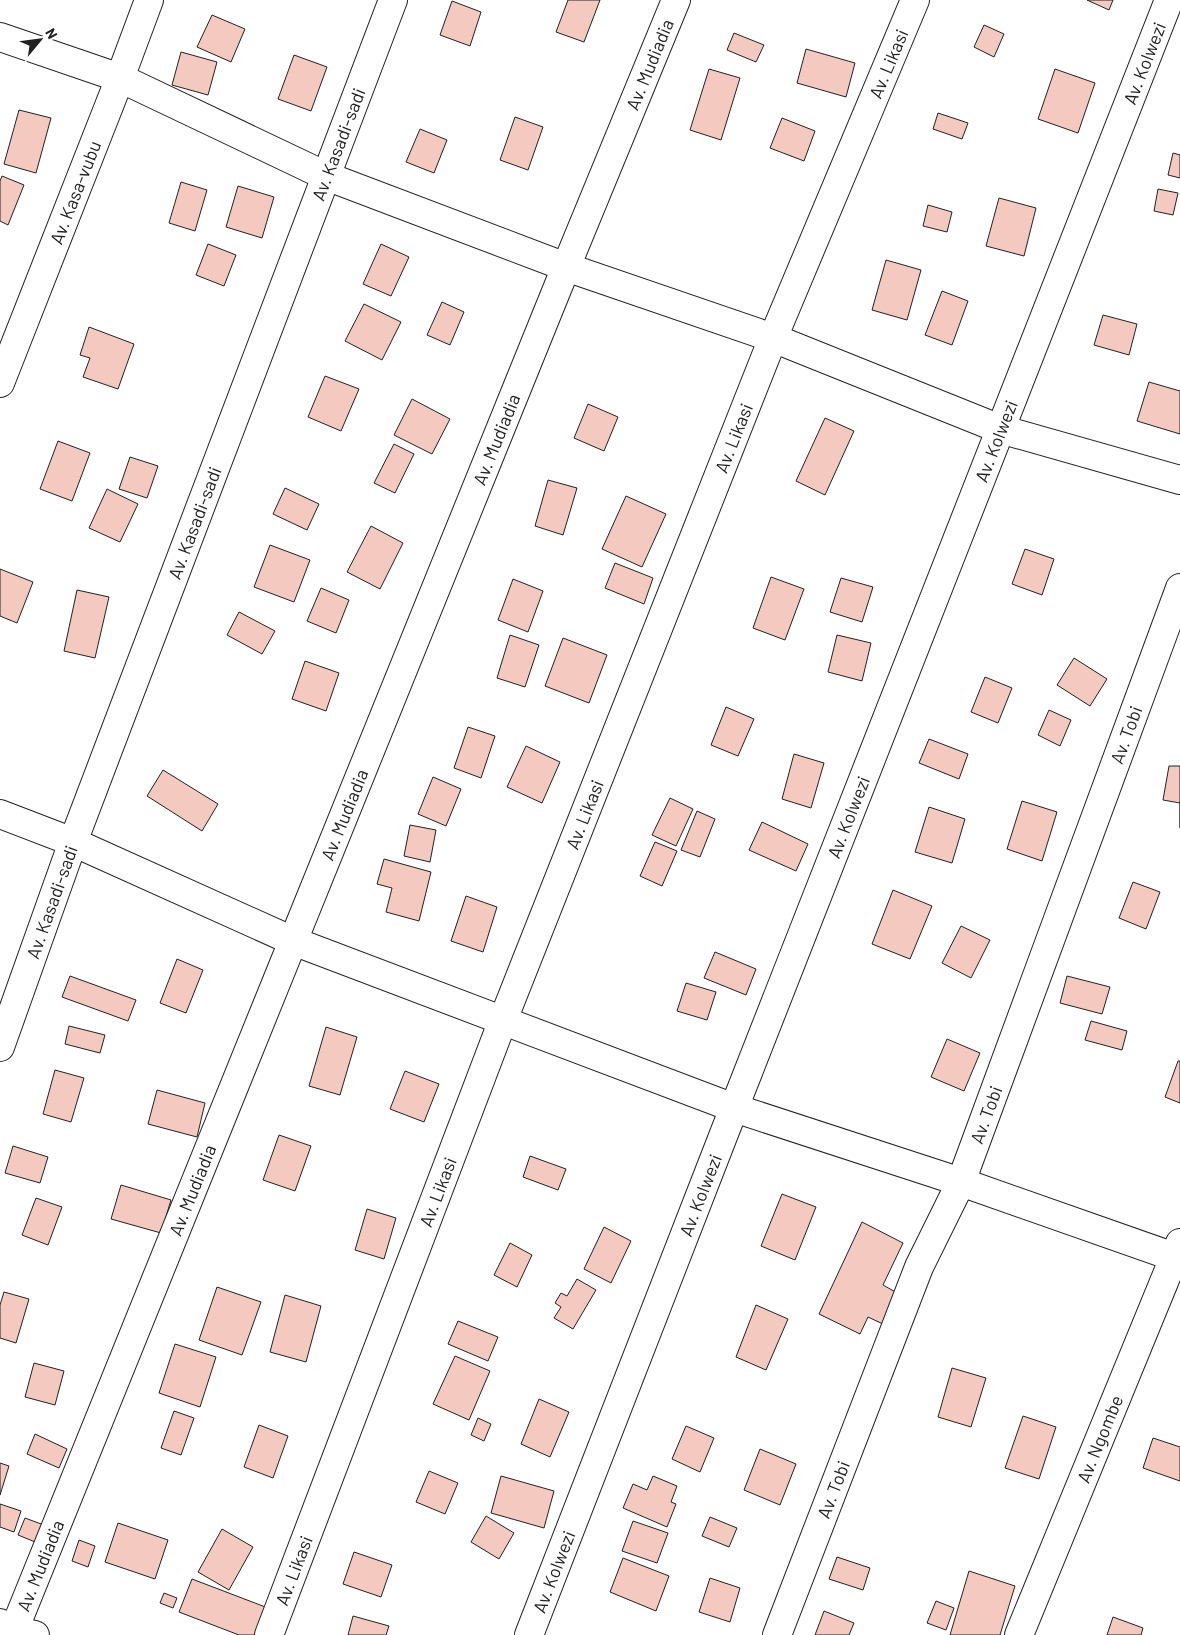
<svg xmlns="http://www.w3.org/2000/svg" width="1180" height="1635" font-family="Barlow,sans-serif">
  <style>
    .building { fill: #f3c9c0; stroke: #222 }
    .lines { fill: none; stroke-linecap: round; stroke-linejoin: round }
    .minor-casing { stroke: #222; stroke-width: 30 }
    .trunk-casing { stroke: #222; stroke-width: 30 }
    .minor { stroke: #fff; stroke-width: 28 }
    .trunk { stroke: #fff; stroke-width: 28 }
    .labels { text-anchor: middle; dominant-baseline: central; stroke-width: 4; stroke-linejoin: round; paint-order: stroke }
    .street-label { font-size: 18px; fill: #222; stroke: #fff }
  </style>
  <rect width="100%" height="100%" fill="#fff"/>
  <!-- building -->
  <g class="building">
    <polygon points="568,0 600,0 584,42 556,32"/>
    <polygon points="1087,0 1113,0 1109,10"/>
    <polygon points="452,1 481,12 470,46 440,35"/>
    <polygon points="212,15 245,29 231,62 197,47"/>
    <polygon points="984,25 1004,34 994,57 974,47"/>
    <polygon points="734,33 764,45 756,62 727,50"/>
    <polygon points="806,49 855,63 846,97 797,83"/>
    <polygon points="181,52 217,62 208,95 172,85"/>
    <polygon points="294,55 327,67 311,111 278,99"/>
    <polygon points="709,69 740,78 721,140 690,130"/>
    <polygon points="1055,69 1095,83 1078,133 1038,119"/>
    <polygon points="19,110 51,118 36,173 4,164"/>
    <polygon points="938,113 968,123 962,139 933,129"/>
    <polygon points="515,117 543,127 528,170 500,160"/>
    <polygon points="782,118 815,131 804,161 770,148"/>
    <polygon points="420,129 447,140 434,173 406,162"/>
    <polygon points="1173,153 1180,155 1180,178 1168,175"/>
    <polygon points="2,176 24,185 8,225 0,221 0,181"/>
    <polygon points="181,182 207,190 195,231 169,223"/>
    <polygon points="238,186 274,197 262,238 226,227"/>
    <polygon points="1158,189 1178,193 1173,215 1154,211"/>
    <polygon points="999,198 1036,208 1024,256 986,246"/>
    <polygon points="928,205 952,212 947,232 923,226"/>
    <polygon points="208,244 236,255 224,286 196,275"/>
    <polygon points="381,244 409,257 391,296 363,284"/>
    <polygon points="886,260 921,270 907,320 872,310"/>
    <polygon points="942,291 968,301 952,345 925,335"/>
    <polygon points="442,302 464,312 450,345 427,335"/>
    <polygon points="364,304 401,322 382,360 345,341"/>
    <polygon points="1103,315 1137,324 1129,355 1094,345"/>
    <polygon points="89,327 134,344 118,389 83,377 90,358 80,355"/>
    <polygon points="325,376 359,389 341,431 308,417"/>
    <polygon points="1149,382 1180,391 1180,434 1137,421"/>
    <polygon points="412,399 450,419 432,454 394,435"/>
    <polygon points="588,404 618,417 604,451 574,438"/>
    <polygon points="825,418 854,431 825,495 796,481"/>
    <polygon points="58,441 90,453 72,501 40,489"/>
    <polygon points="394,444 414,454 395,493 374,483"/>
    <polygon points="130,457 158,466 147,498 119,489"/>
    <polygon points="548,480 577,488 563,535 535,526"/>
    <polygon points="285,488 319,504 307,530 273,514"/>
    <polygon points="107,489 138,504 120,542 89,528"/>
    <polygon points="626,496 666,514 642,567 602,549"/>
    <polygon points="371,526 403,543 380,589 347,572"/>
    <polygon points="270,545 310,560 294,602 254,587"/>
    <polygon points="1025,549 1054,559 1042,595 1012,584"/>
    <polygon points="615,563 653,578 644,604 605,588"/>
    <polygon points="0,569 33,582 17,623 0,616"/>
    <polygon points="771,577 804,589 785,640 753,628"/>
    <polygon points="841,578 873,587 862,622 830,612"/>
    <polygon points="513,579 543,591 528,632 498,620"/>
    <polygon points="321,588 349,600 336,633 307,621"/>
    <polygon points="77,590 109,597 95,658 64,651"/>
    <polygon points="239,612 275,631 262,654 227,635"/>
    <polygon points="510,635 539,645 525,687 497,678"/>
    <polygon points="837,635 871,643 862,681 828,672"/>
    <polygon points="563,638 607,655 589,703 545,686"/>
    <polygon points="1074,658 1107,679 1090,706 1057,685"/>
    <polygon points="305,661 339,673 326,711 292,699"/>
    <polygon points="985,677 1012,688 998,723 971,712"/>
    <polygon points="726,707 754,719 738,756 711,745"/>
    <polygon points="1049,710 1071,720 1060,746 1038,735"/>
    <polygon points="468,727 495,736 481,778 454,768"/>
    <polygon points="929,739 968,754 959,779 919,763"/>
    <polygon points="526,746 560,762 542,803 507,787"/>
    <polygon points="794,754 824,763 811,808 782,799"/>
    <polygon points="1169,766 1180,766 1180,828 1180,803 1163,800"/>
    <polygon points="163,770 218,804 202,831 147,796"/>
    <polygon points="433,777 461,789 446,826 418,814"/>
    <polygon points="670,798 693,809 676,846 652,835"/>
    <polygon points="1022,801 1057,812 1042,861 1007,849"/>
    <polygon points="929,807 965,819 952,863 915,852"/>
    <polygon points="697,811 715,819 700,857 681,850"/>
    <polygon points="762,822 808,844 796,871 749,850"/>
    <polygon points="410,825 436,830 430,862 404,856"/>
    <polygon points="655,842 677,851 662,886 640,876"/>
    <polygon points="384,859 431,872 419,921 386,912 392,888 377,884"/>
    <polygon points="1133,882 1160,892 1146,929 1119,918"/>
    <polygon points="893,890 932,906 910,959 872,944"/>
    <polygon points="466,896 497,907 483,952 451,941"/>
    <polygon points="961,926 990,940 971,978 942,963"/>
    <polygon points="715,952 756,969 746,995 704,978"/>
    <polygon points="177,959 203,970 186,1013 160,1003"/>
    <polygon points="70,976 136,1000 128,1021 62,997"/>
    <polygon points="1067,976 1110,987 1102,1014 1060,1003"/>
    <polygon points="686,983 716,992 707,1020 677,1011"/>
    <polygon points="1091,1021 1127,1031 1122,1050 1085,1040"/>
    <polygon points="69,1026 105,1035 100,1053 65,1044"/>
    <polygon points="326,1027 357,1037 340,1095 309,1086"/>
    <polygon points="947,1039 980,1053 964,1091 931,1077"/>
    <polygon points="1178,1061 1180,1061 1180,1103 1165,1097"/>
    <polygon points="55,1070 84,1078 71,1122 43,1114"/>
    <polygon points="405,1071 439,1084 424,1122 390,1109"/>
    <polygon points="157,1090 205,1103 197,1137 148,1124"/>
    <polygon points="279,1135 311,1146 295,1191 263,1180"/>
    <polygon points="13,1146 48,1157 40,1183 5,1173"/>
    <polygon points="530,1156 566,1169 558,1190 523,1177"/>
    <polygon points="121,1185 171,1200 161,1233 111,1219"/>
    <polygon points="782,1194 816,1207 795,1260 761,1246"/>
    <polygon points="36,1198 62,1207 48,1245 22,1235"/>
    <polygon points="367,1209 396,1218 384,1259 355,1250"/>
    <polygon points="862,1222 903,1243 883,1285 899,1294 885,1325 868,1317 860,1334 819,1314"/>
    <polygon points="604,1227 631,1241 611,1283 584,1269"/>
    <polygon points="510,1243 532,1255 517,1287 494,1275"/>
    <polygon points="577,1279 596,1290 573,1329 554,1318 561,1307 555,1303 561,1293 567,1296"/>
    <polygon points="217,1287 261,1302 242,1355 199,1340"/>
    <polygon points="4,1292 29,1299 16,1343 0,1338 0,1305"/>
    <polygon points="285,1295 321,1306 306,1362 270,1352"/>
    <polygon points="756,1305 788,1319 766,1370 736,1357"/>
    <polygon points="458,1321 498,1337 488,1361 448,1344"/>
    <polygon points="175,1344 216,1357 200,1407 159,1393"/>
    <polygon points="455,1356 490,1371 469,1420 433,1404"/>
    <polygon points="34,1363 64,1371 55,1405 25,1397"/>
    <polygon points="952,1368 986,1378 971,1427 938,1417"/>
    <polygon points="539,1399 569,1412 550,1457 521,1444"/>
    <polygon points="174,1411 194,1418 181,1455 161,1448"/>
    <polygon points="1023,1416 1056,1427 1039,1479 1005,1468"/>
    <polygon points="478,1418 491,1424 484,1441 471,1435"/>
    <polygon points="259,1425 288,1436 273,1478 244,1467"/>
    <polygon points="686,1426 714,1438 700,1472 672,1459"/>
    <polygon points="35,1434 67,1449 59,1468 27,1454"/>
    <polygon points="1153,1438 1180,1447 1180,1481 1143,1468"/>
    <polygon points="760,1449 796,1464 780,1505 744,1490"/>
    <polygon points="0,1463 9,1466 0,1495"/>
    <polygon points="429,1471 458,1483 445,1514 416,1502"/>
    <polygon points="501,1476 554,1491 544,1528 491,1513"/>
    <polygon points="653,1476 677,1486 671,1502 676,1504 667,1527 623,1508 633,1484 647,1490"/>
    <polygon points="0,1504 21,1511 14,1532 0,1527"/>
    <polygon points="486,1516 514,1533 499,1559 471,1542"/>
    <polygon points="710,1517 737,1528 729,1547 702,1536"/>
    <polygon points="25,1518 52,1528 45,1546 18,1535"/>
    <polygon points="633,1521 668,1533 657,1563 622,1551"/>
    <polygon points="118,1523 168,1540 155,1579 105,1562"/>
    <polygon points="222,1529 253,1547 229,1590 198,1572"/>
    <polygon points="79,1540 95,1546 88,1567 72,1561"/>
    <polygon points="354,1552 392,1565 381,1597 343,1584"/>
    <polygon points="837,1557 870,1568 863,1590 829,1579"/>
    <polygon points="623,1558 669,1576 656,1611 610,1592"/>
    <polygon points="969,1571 1015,1586 1000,1635 950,1635"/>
    <polygon points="710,1578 740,1588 730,1622 699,1612"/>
    <polygon points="192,1579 268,1608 258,1635 239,1635 179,1612"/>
    <polygon points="164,1593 177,1598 173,1608 160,1603"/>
    <polygon points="936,1601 954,1608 946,1630 927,1623"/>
    <polygon points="824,1611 854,1623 849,1635 815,1635"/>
    <polygon points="353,1616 389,1626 386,1635 348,1635"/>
    <polygon points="1113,1617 1143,1628 1141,1635 1107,1635"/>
  </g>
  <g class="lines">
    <!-- minor casing -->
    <g class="minor-casing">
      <g id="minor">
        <polyline points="0,37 120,78 326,176 566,267 773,338 1000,429 1180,480"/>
        <path id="s1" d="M0,383L120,78L149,0"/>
        <polyline points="0,814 73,842 293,941 734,1108 961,1182 1180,1259"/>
        <path id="s2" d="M0,1047L73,842L393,0"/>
        <path id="s3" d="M12,1635L566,267L676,0"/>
        <path id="s4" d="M269,1635L503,1020L773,338L915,0"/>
        <path id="s5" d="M529,1635L734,1108L1169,0"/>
        <path id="s6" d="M777,1635L919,1267L961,1182L1180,588"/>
        <path id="s7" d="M1019,1635L1180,1243"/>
      </g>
    </g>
    <!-- trunk casing -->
    <g class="trunk-casing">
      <polyline id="trunk" points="0,1623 14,1630 35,1635"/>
    </g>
    <!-- minor -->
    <use href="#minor" class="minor"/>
    <!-- trunk -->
    <use href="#trunk" class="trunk"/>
  </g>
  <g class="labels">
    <!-- street labels -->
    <g class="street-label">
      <text stroke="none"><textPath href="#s5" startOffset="1688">Av. Kolwezi</textPath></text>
      <text stroke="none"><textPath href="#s3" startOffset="1695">Av. Mudiadia</textPath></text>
      <text stroke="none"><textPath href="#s4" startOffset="1689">Av. Likasi</textPath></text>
      <text stroke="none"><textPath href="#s2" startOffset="964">Av. Kasadi-sadi</textPath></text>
      <text stroke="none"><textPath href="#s1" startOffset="205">Av. Kasa-vubu</textPath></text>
      <text stroke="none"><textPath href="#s4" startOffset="1284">Av. Likasi</textPath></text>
      <text stroke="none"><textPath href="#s3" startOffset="1290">Av. Mudiadia</textPath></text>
      <text stroke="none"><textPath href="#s5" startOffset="1282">Av. Kolwezi</textPath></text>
      <text stroke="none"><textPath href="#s2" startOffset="559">Av. Kasadi-sadi</textPath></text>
      <text stroke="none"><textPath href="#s6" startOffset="966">Av. Tobi</textPath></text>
      <text stroke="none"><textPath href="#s3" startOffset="885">Av. Mudiadia</textPath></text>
      <text stroke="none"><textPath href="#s4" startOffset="879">Av. Likasi</textPath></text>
      <text stroke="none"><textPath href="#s5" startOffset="878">Av. Kolwezi</textPath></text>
      <text stroke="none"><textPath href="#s2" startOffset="154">Av. Kasadi-sadi</textPath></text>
      <text stroke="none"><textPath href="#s6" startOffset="561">Av. Tobi</textPath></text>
      <text stroke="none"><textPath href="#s3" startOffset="480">Av. Mudiadia</textPath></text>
      <text stroke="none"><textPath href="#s4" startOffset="474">Av. Likasi</textPath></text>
      <text stroke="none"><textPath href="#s5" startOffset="472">Av. Kolwezi</textPath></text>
      <text stroke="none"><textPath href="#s7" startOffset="212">Av. Ngombe</textPath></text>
      <text stroke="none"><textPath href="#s6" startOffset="156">Av. Tobi</textPath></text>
      <text stroke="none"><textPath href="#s3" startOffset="75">Av. Mudiadia</textPath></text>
      <text stroke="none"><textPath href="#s4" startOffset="69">Av. Likasi</textPath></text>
      <text stroke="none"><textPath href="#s5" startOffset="68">Av. Kolwezi</textPath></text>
    </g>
  </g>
  <!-- north arrow -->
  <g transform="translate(40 40) rotate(61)" stroke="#ffffff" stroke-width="4" paint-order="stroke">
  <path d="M0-4L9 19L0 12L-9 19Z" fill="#222222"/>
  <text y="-8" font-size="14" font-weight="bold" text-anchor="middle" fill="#222222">N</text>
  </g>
</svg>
